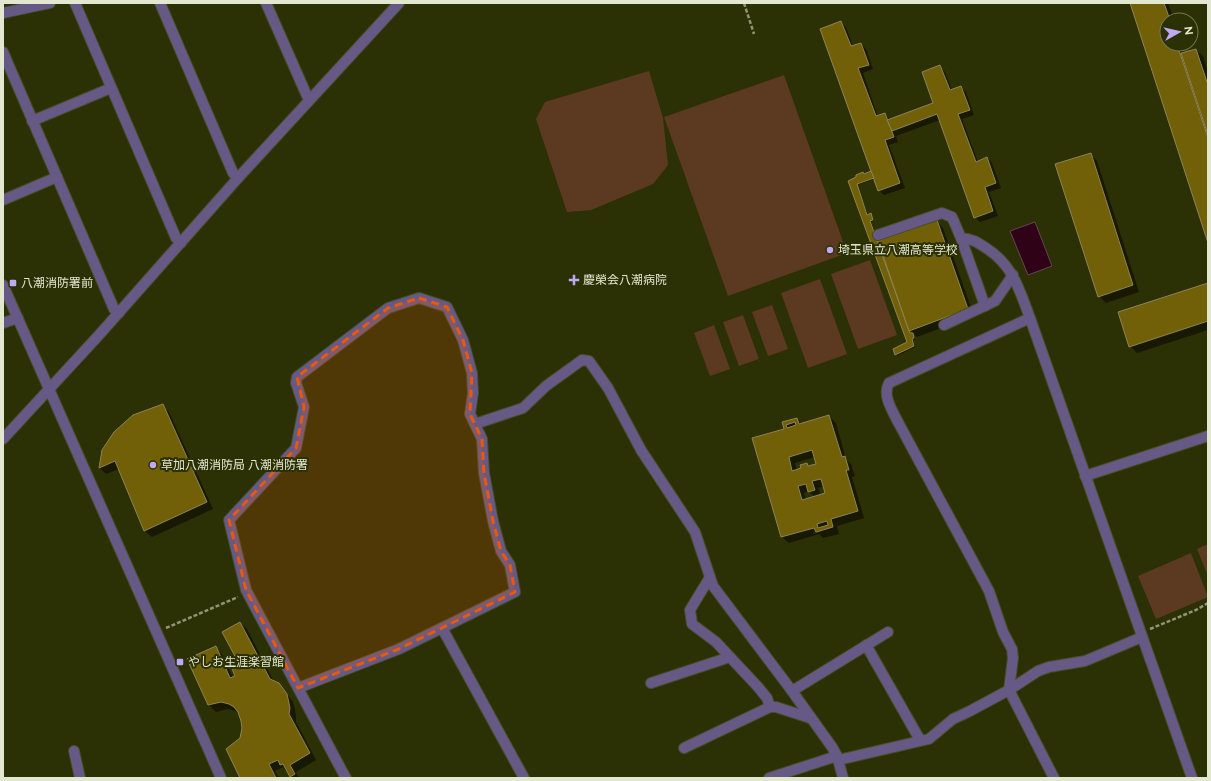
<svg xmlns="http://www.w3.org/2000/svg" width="1211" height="781" font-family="Raleway,'Noto Sans JP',sans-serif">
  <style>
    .green { fill: #5c3a21 }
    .water { fill: #300218; stroke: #65474f }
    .shadow { fill: #0007; fill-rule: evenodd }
    .building { fill: #716007; stroke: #8e8458; fill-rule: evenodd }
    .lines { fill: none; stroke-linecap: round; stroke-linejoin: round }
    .minor-casing { stroke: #484d25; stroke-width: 12 }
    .path { stroke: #909574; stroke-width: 2.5; stroke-dasharray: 4 2; stroke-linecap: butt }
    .minor { stroke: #665986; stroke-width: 10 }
    .marked { fill: #e8590c; fill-opacity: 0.2; stroke: #e8590c; stroke-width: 3; stroke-dasharray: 8 5; stroke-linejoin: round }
    .poi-dot { fill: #bea9f4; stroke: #2b3005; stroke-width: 1.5 }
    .labels { text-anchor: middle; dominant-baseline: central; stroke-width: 4; stroke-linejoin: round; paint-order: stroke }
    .poi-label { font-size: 12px; fill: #e2e7cf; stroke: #2b3005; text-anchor: start }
  </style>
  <rect width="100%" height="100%" fill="#2b3005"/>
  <!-- green -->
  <g class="green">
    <polygon points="649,71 663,118 668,165 653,184 591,210 567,212 536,119 545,102"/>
    <polygon points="784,75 847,253 728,296 664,117"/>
    <polygon points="870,260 897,335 858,349 831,274"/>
    <polygon points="820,279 847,354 808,368 781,293"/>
    <polygon points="772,305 788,349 768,356 752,312"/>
    <polygon points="743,315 759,359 739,366 723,322"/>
    <polygon points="714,325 730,369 710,376 694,333"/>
    <polygon points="1208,544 1208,576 1197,549"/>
    <polygon points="1191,553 1208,597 1156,619 1138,576"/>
  </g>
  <!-- water -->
  <polygon class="water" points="1035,222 1052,266 1028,275 1010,231"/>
  <!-- shadow -->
  <g class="shadow">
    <polygon points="1131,3 1168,3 1174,20 1167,20 1167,44 1181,44 1184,53 1196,50 1203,56 1208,73 1208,240"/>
    <polygon points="841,22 846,27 853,47 861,44 866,49 873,69 863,73 878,117 885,114 890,119 934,104 940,67 945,72 952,90 961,87 966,92 974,115 962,119 978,162 987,158 992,163 1001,188 989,192 998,216 980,222 975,217 940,120 896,136 898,142 889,145 905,188 884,195 879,190 875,179 857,185 868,215 871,214 874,221 871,222 878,242 937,221 943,228 974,316 917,337 908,328 910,334 913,334 915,339 913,340 915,347 897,356 896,354 908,343 849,181 873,172"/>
    <polygon points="1090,154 1097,161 1139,292 1106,303 1099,296"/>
    <polygon points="1208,284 1208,330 1137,353 1130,346"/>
    <polygon points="162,405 169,412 213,509 152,537 145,531 119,469 106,474 100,468 103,451"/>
    <path d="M829,416L836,423L846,459L851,464L855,476L852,477L864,518L837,526L839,534L823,538L819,534L789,543L782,537L754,438L785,429L783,423L797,419L802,424ZM815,457L817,464L809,467L806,464L802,469L797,471L795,463ZM824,486L826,494L821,495L818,488ZM809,491L815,497L806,499L804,493ZM821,530L822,531L814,534L813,532Z"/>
    <polygon points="240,623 247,629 274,682 278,684 285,691 293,702 296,715 296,722 316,760 296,772 299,778 292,778 283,767 275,771 279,778 241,778 241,738 243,729 239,712 228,709 216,712 209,705 188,659 215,647 222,654 233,678 237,676"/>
  </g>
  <!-- building -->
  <g class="building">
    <polygon points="1130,3 1164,3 1170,20 1167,20 1167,44 1177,44 1208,138 1208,243"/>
    <polygon points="841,21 851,46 861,43 869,65 858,68 876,116 885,113 894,137 885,140 900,183 878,191 820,29"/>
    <polygon points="1196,49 1208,85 1208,135 1181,53"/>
    <polygon points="940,65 950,90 961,86 970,110 958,114 976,162 987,157 996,183 985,187 993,211 974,218 937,114 892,131 887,120 933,103 922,72"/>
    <polygon points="1091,153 1133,285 1098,297 1055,164"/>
    <polygon points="871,171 874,178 857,184 867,215 871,213 873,220 870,221 910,333 913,333 914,338 912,339 914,346 895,355 893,349 907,342 848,181 856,177 856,175 863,172 864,174"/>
    <polygon points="937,220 968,309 909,331 878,241"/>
    <polygon points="1208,283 1208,321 1129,347 1118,312"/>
    <polygon points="163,404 207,502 144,531 115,461 99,468 102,450 114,432 133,415"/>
    <path d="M829,415L842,457L845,456L849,470H846L858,511L831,519L833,527L816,532L814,528L781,537L752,438L784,429L782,422L797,418L799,424ZM795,422L796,425L787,428L786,425ZM812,450L816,464L808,466L807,463L800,465L801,468L792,471L789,457ZM821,479L825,493L802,500L798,486L806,484L808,492L815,490L812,481ZM827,521L828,525L818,528L817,524Z"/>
    <polygon points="240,622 270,679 279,683 287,694 290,708 289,714 310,753 290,765 295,774 290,777 283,764 280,765 278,760 269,764 276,778 240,778 226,749 240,738 242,728 241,721 238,712 234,707 229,704 221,702 208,705 187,659 216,646 230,678 235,676 230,664 237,660 222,632"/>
  </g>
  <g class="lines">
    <!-- minor casing -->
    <g class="minor-casing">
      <g id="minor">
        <polyline points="75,3 176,238 181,243"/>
        <polyline points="160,3 233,173 238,178"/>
        <polyline points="266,3 307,96 310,99"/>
        <polyline points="3,13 50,3"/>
        <polyline points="3,52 114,309 119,313"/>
        <polyline points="32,121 111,88"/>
        <polyline points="3,200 57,177"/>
        <path d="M878,235L942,213L952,217L961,238C973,239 977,242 986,248C1013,265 1019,289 1030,318L1192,778"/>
        <polyline points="961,238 985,306"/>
        <polyline points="3,285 221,778"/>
        <path d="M1030,318L889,383C882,395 892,410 898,422L989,591L1003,632L1012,649L1013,658L1009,690L1054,778"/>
        <polyline points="3,323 18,318"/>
        <polyline points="944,325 995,301 1013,275"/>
        <polyline points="475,424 523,408 546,386 582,360 589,361 608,388 641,450 695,532 713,586 792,691 832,747 837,756 843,778"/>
        <polyline points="3,439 99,335 238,178 399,3"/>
        <polyline points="1085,476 1208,436"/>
        <polyline points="710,577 690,610 692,624 716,642 758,687 767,698 770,707"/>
        <polyline points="442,628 524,778"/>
        <polyline points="866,645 920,740"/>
        <polyline points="651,683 730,657"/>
        <polyline points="298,688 399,649 515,592 510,565 501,551 493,521 484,473 482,439 470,414 473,393 472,373 463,340 447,307 419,298 388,308 297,377 296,383 304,407 296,448 229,520 246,590 341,769 346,778"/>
        <polyline points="792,691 888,632"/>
        <polyline points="684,748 770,707 776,707 810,718"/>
        <polyline points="74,751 80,778"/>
        <polyline points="838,760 929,739 953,719 970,711 1009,690 1038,671 1049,667 1085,661 1142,637"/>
        <polyline points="769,778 837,756"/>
      </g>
    </g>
    <!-- path -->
    <g class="path">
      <polyline points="744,3 754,34"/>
      <polyline points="166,628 238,597"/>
      <polyline points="1150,629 1196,610 1208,603"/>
    </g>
    <!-- minor -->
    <use href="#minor" class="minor"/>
  </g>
  <!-- marked area -->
  <path class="marked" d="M419,298L447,307L463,340L472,373L470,414L482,439L484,473L493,521L501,551L510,565L515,592L399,649L298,688L246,590L229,520L296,448L304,407L297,377L388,308Z"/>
  <!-- markers -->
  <g class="poi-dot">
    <circle cx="830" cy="250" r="4"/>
    <path d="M572 274h4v4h4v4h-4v4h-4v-4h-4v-4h4z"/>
    <rect x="9" y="279" width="8" height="8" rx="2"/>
    <circle cx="153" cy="465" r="4"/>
    <rect x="176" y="658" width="8" height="8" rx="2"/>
  </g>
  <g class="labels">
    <!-- poi labels -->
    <g class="poi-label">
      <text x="838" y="250">埼玉県立八潮高等学校</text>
      <text x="583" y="280">慶榮会八潮病院</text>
      <text x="21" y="283">八潮消防署前</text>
      <text x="161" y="465">草加八潮消防局 八潮消防署</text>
      <text x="188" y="662">やしお生涯楽習館</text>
    </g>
  </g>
  <!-- border -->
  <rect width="1211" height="781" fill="none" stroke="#e2e7cf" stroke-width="8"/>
  <!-- north arrow -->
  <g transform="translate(1179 32) rotate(82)"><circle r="19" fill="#2b3005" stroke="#747956"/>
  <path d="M0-3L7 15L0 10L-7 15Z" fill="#bea9f4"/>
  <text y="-6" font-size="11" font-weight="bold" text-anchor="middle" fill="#e2e7cf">N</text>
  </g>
</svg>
